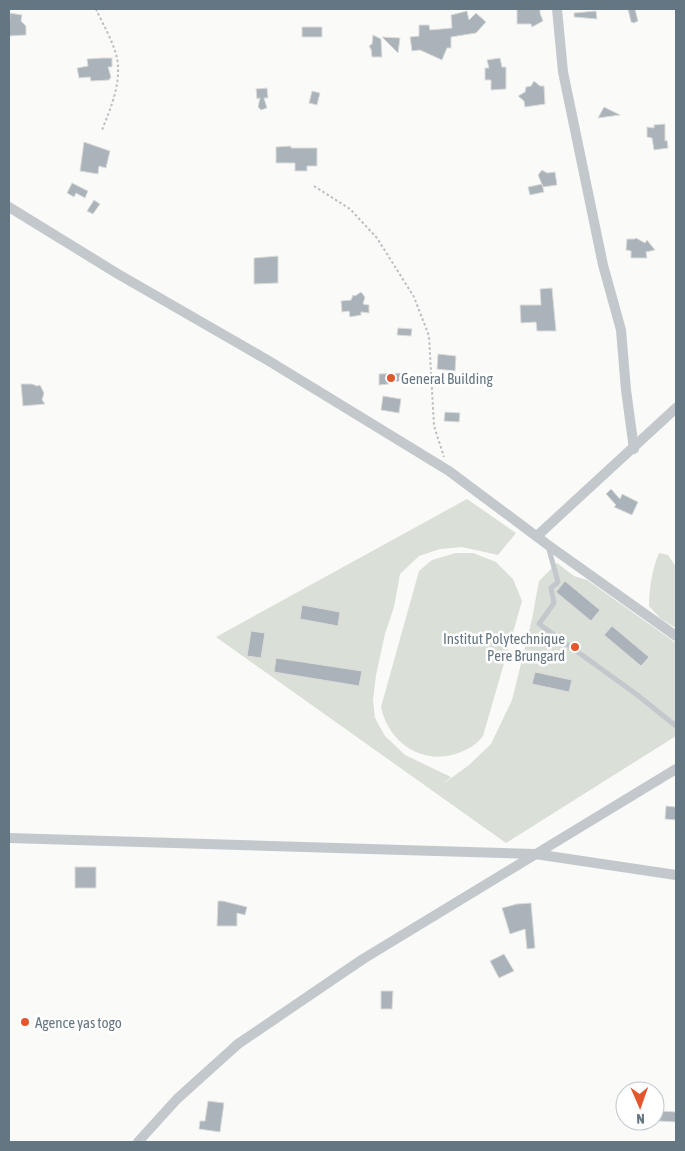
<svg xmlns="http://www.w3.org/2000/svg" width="685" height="1151" font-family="'Asap Condensed',sans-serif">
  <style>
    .green { fill: #dadfd7 }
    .building { fill: #aab3b9; stroke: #dcdcda }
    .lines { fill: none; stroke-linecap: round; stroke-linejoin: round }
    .path { stroke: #bbbfc2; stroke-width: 2; stroke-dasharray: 2.5 2.5; stroke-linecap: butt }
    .service { stroke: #c3c8cc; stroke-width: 5 }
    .minor { stroke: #c3c8cc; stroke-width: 10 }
    .poi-dot { fill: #e4572e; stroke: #fff; stroke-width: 2 }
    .labels { text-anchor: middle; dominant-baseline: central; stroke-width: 5; stroke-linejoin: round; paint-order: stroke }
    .poi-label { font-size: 15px; fill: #657683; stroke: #fff; text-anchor: start }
  </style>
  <rect width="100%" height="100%" fill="#fafaf8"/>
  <!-- green -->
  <g class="green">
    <polygon points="467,499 516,533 498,555 462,547 440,549 419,556 400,574 394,607 385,634 376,675 373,700 375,718 385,736 405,755 451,777 443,784 469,765 491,744 512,700 532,619 539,581 557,563 574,576 587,580 676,643 676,736 506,843 216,637"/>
    <path d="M456,553H473L496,562L513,579L522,601L483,736C477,744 470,748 461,752C424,767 389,744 381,707L419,571L432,560Z"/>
    <path d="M659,553L668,555L676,567V628L661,619L649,606C649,589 652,569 659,553Z"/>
  </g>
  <!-- building -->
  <g class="building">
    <polygon points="517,9 540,9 540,13 543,21 532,27 531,24 517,24"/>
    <polygon points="628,9 635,9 638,21 634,23 631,22"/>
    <polygon points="467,11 469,20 476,13 486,22 476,33 451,37 451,48 447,48 442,60 420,50 412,51 410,37 419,36 419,25 429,25 430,30 452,28 451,15"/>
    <polygon points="596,11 597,19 574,17 574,13"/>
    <polygon points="10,13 22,15 21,21 26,26 26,35 9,36"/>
    <rect x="302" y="27" width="20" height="10"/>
    <polygon points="373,35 381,39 382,57 372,57 371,49 369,46 372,44"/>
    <polygon points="382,37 400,38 398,53"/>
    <polygon points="102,58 112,58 112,67 108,67 111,77 109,80 91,81 90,77 79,78 77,68 88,66 87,59"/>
    <polygon points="500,58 502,67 506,67 506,89 491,90 491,80 485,80 485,68 489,68 487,60"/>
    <polygon points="534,81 540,86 544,86 545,104 525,107 524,101 518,96 525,92 526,87 531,86"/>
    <polygon points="267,88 268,98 264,98 267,108 261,110 258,107 260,98 257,99 256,89"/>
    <polygon points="312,91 320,93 317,105 309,103"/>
    <polygon points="604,107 620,115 598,118"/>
    <polygon points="665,124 665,141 667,140 668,148 654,150 652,138 647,137 647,127 654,128 654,125"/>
    <polygon points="84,142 110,151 106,168 99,166 98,174 80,171"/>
    <polygon points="291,146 291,148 317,148 317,166 307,166 307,171 295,171 295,163 276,163 276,147"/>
    <polygon points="542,170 547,173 555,172 557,185 543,187 538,175"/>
    <polygon points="72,183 88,191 85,198 76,193 74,197 67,193"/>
    <polygon points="542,184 544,192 530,195 528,187"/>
    <polygon points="94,200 100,204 93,214 87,211"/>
    <polygon points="636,238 645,243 647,240 655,250 646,252 647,258 631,258 631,251 626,250 627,239 635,239"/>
    <polygon points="278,256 278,283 254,284 254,258"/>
    <polygon points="552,288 556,331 537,331 536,322 521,323 520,305 541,305 540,289"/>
    <polygon points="361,292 365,297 363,304 369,305 369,313 361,312 361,315 350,317 349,311 342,312 341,301 351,300 353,295 355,296"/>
    <polygon points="398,328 412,329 411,336 397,335"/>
    <polygon points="438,354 456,356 455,371 437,369"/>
    <polygon points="402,373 402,381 388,382 389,384 379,385 379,374"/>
    <polygon points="21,384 32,384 37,386 40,385 44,393 42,400 45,404 23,406"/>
    <polygon points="383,396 401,399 399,413 381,410"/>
    <polygon points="445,412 460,413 459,422 444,421"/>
    <polygon points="611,489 620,499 622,494 638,502 632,515 614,507 616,505 606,494"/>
    <polygon points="565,581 600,610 591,621 556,592"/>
    <polygon points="302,605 340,612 338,626 300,619"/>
    <polygon points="612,626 649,657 641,666 604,635"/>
    <polygon points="251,631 265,633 261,658 247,656"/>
    <polygon points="276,658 362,671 359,686 274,672"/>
    <polygon points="535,672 572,680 569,692 532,684"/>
    <polygon points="666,806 676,807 676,820 665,819"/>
    <rect x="75" y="867" width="21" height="21"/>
    <polygon points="218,901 223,901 247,907 245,915 237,913 237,926 217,926"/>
    <polygon points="531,903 535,948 527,949 525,929 510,934 502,908 517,904"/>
    <polygon points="504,954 514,971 499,978 490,961"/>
    <polygon points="381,991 393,991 392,1009 381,1009"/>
    <polygon points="208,1101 224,1103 220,1132 199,1129 200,1121 205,1121"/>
    <polygon points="660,1111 676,1112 676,1122 659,1121"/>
  </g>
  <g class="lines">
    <!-- path -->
    <g class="path">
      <path d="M96,9C103,25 118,49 118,67C119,89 110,110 102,130"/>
      <polyline points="314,186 350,209 377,238 414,297 429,336 434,426 444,457"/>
    </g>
    <!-- service -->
    <polyline class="service" points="548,546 558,582 551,588 554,603 539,624 636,694 676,726"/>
    <!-- minor -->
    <g class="minor">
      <polyline points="557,9 563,72 603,265 621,330 626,390 634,449"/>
      <polyline points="9,207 118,274 269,361 449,471 548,545 676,636"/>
      <polyline points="537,536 676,408"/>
      <polyline points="9,838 535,854 676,875"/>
      <polyline points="138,1142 177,1099 238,1044 363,959 676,769"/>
    </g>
  </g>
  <!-- markers -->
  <g class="poi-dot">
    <circle cx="391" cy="378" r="5"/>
    <circle cx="575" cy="647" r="5"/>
    <circle cx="25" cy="1022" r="5"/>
  </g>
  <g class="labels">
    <!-- poi labels -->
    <g class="poi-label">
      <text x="401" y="378">General Building</text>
      <text x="565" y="638" text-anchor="end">Institut Polytechnique<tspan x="565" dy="17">Pere Brungard</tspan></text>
      <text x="35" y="1022">Agence yas togo</text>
    </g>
  </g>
  <!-- border -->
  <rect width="685" height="1151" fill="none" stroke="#657683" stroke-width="20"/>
  <!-- north arrow -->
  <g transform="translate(640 1106) rotate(178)"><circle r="24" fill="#ffffff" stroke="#c1c8cd"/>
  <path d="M0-4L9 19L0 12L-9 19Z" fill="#e4572e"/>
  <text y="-8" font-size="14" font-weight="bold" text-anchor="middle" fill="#657683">N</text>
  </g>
</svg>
